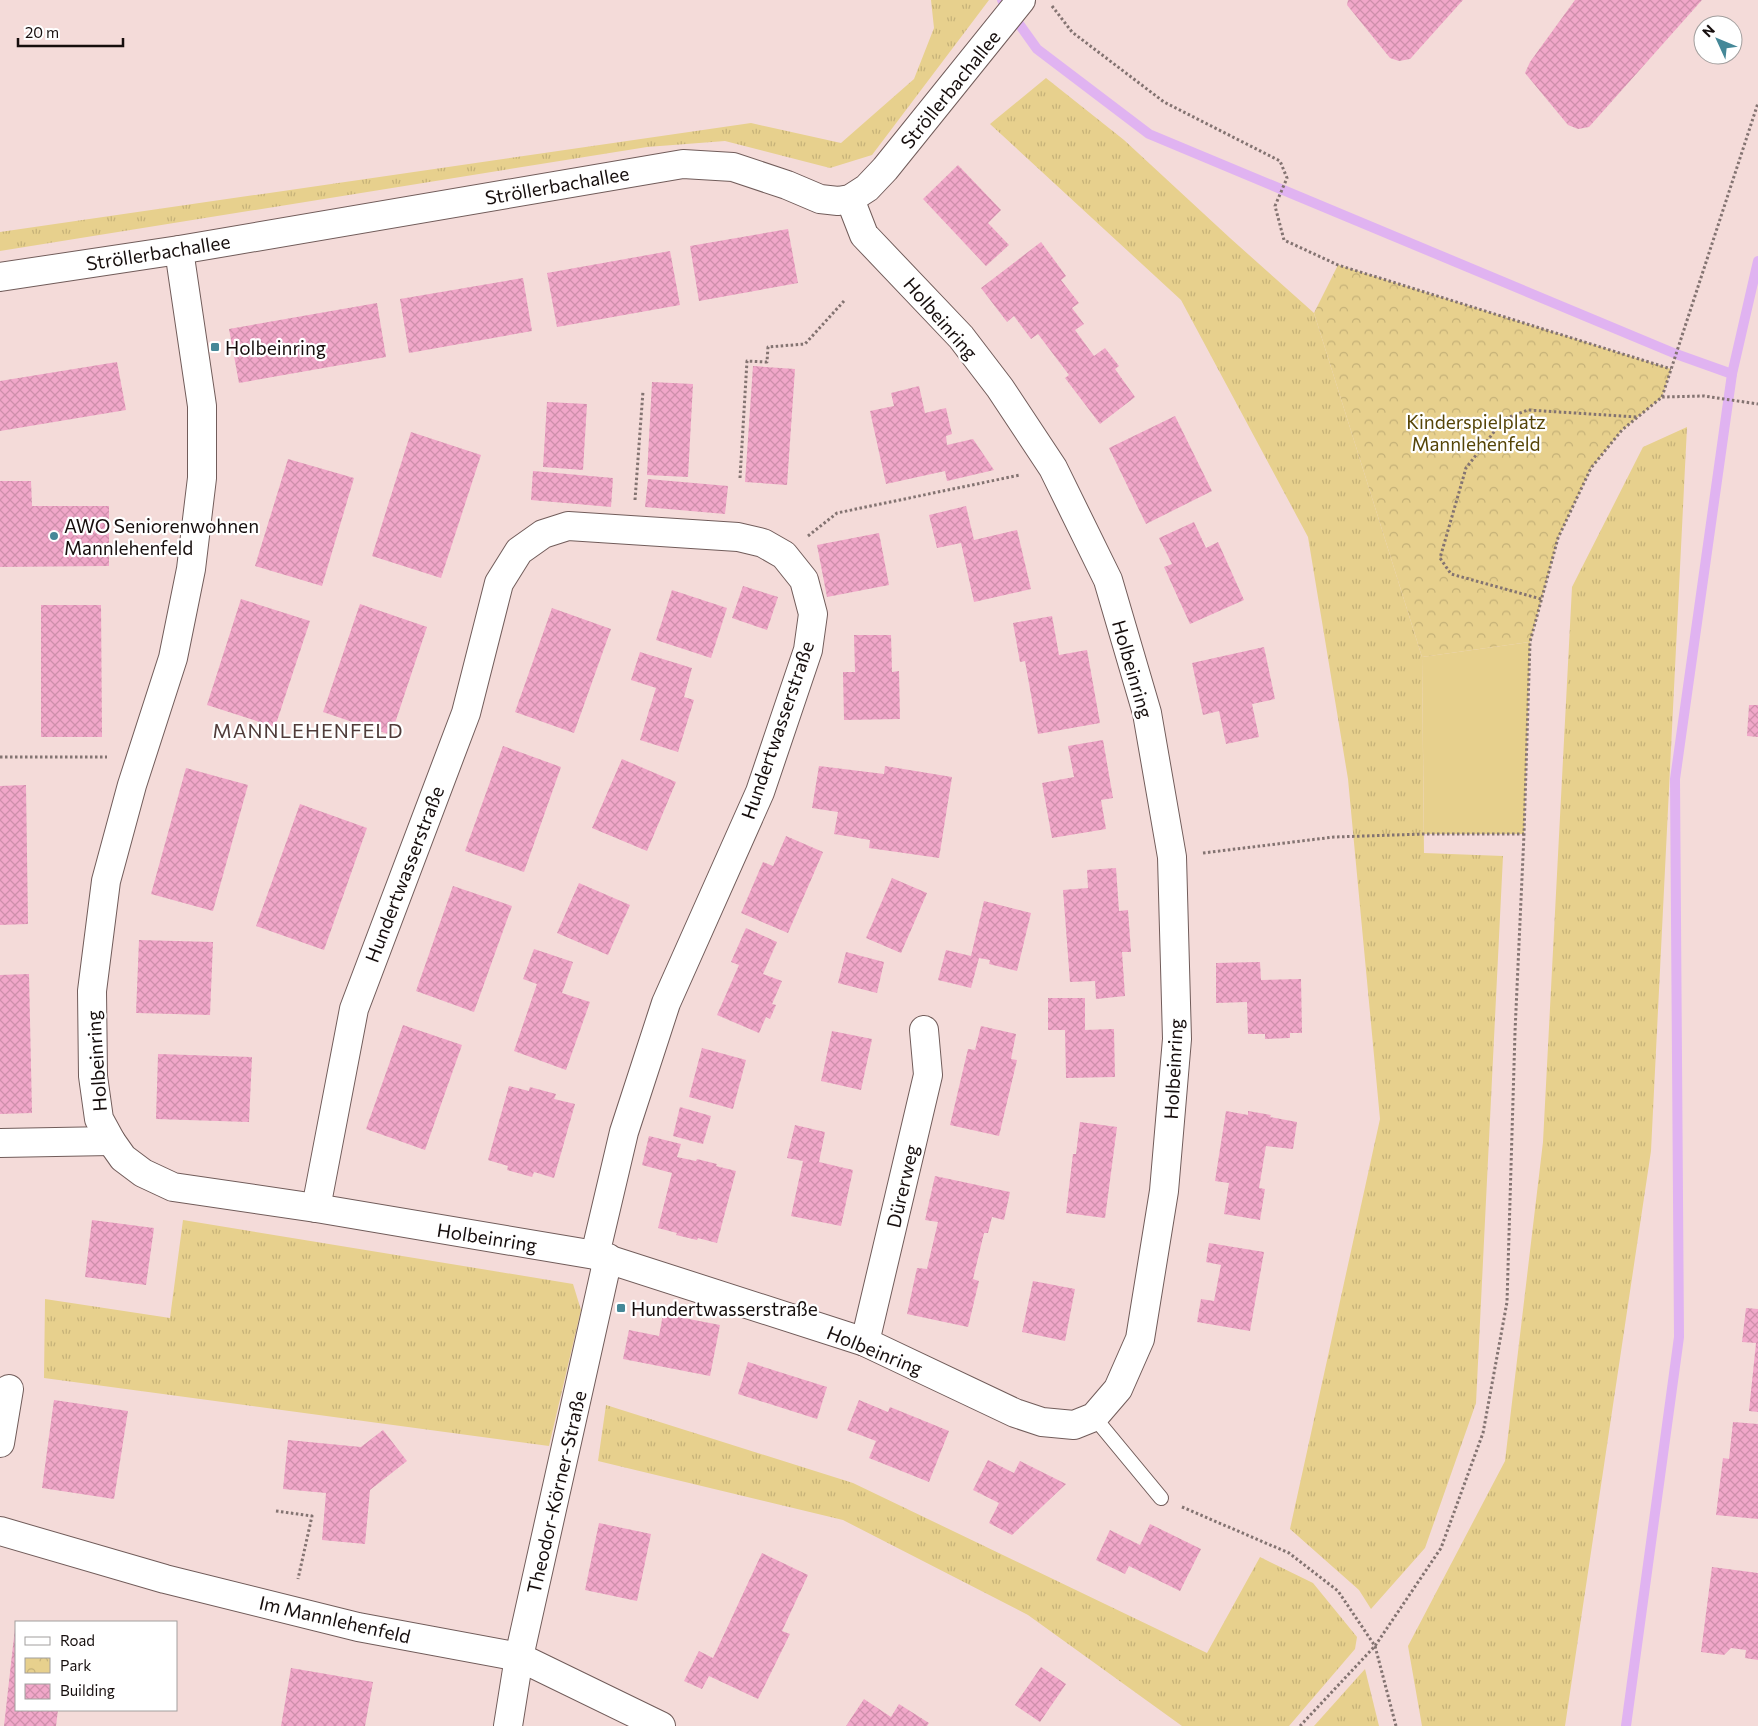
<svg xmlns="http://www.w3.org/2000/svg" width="1758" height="1726" font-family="Commissioner,sans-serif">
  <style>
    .grass { fill: url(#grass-tufts) }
    .park { fill: url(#park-crowns) }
    .pitch { fill: #e7d08d }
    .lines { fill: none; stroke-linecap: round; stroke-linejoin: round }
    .stream { stroke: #e0b3f1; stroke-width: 10 }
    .building { fill: url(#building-cross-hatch) }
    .service-casing { stroke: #715c5a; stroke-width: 16 }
    .minor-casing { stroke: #715c5a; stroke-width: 30 }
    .path { stroke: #837371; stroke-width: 3; stroke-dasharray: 2.5 2.5; stroke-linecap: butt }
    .service { stroke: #fff; stroke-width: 14 }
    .minor { stroke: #fff; stroke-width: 28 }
    .poi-dot { fill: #458898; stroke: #fff; stroke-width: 2 }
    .labels { text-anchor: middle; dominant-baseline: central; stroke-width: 4.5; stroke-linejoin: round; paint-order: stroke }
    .street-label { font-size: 19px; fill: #160e0d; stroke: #fff }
    .poi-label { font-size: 19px; fill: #160e0d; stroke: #fff; text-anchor: start }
    .park-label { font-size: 19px; fill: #554407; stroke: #fff }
    .neighbourhood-label { font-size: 20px; letter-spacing: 1px; fill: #503c3a; stroke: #fff }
  </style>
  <defs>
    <pattern id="grass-tufts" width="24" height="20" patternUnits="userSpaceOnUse" patternTransform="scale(1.25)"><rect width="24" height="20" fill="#e7d08d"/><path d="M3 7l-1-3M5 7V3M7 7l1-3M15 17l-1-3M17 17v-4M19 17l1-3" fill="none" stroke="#c5b178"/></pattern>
    <pattern id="park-crowns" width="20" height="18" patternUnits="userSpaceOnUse" patternTransform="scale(1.25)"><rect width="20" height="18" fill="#e7d08d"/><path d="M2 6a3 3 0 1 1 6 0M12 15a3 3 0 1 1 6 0" fill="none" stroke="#c5b178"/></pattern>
    <pattern id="building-cross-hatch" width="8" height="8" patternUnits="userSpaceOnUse" patternTransform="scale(1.25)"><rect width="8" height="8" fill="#f1a7c9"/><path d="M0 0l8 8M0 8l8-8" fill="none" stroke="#ce8fab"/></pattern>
  </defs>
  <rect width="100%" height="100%" fill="#f4dbd9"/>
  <!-- grass -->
  <g class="grass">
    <polygon points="931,0 989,0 872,155 830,168 725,141 647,147 0,251 0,232 751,123 841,143 914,79 934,28"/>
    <polygon points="1046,78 1124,140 1230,238 1314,313 1422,657 1424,853 1503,856 1476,1403 1425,1548 1371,1609 1359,1590 1290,1529 1380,1119 1348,779 1308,537 1181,300 990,124"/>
    <polygon points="1687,427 1651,1151 1565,1726 1422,1726 1408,1646 1505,1461 1543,1142 1572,587 1643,447"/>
    <polygon points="183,1220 573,1284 581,1310 549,1446 44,1378 45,1299 170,1318"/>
    <polygon points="606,1405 853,1483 1207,1653 1260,1557 1313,1583 1357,1637 1355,1649 1289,1726 1182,1726 1028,1615 843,1520 598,1461"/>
    <polygon points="1365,1669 1379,1726 1314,1726"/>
  </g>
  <!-- park -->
  <polygon class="park" points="1338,265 1671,369 1662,397 1622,430 1591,468 1558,538 1530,642 1422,657 1314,313"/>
  <!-- pitch -->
  <polygon class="pitch" points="1530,642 1524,834 1424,834 1422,657"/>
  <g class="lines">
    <!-- stream -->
    <g class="stream">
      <polyline points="1002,0 1037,49 1149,134 1676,354 1732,374"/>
      <polyline points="1626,1726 1679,1337 1675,779 1732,374 1758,261"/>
    </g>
  </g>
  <!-- building -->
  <g class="building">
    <polygon points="1348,0 1463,0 1410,59 1399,61 1390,58 1347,5"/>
    <polygon points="1575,0 1702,0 1589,127 1578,129 1568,125 1525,73 1530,62"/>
    <polygon points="958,165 1001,210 988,223 1009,245 986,266 923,199"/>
    <polygon points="788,229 798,283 699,301 690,246"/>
    <polygon points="1041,242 1066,276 1061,280 1079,303 1072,308 1084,324 1075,330 1094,356 1105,348 1119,366 1115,369 1135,397 1100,424 1065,378 1069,375 1038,334 1031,339 1014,316 1007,322 981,288"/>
    <polygon points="670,251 680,305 557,327 547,273"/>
    <polygon points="523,278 532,331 409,353 400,299"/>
    <polygon points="377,303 386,357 239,383 229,329"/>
    <polygon points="117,362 126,410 0,431 0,381"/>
    <polygon points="753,366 795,369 787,485 745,482"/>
    <polygon points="652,382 693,384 688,477 647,475"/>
    <polygon points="919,386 925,413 946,408 952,434 946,436 947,445 973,439 994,470 947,481 945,471 886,484 870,411 894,406 891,393"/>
    <polygon points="547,402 587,404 583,470 543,467"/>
    <polygon points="1175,416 1212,491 1146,524 1109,448"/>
    <polygon points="411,432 481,455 441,578 372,556"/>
    <polygon points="288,459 354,478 322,586 255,566"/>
    <polygon points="533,471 613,478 611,507 531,500"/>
    <polygon points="648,479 728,486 725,514 645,507"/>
    <polygon points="0,481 31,481 32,506 109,506 109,566 0,567"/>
    <polygon points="966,506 974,540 1017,530 1031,589 974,602 961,543 937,548 929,515"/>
    <polygon points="1194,522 1206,548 1218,542 1244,600 1190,624 1164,567 1172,564 1159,538"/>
    <polygon points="879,533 889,585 827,597 817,545"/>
    <polygon points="743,586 778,597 767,630 732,618"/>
    <polygon points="672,590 727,608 711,658 656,640"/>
    <polygon points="241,599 310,621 275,727 207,705"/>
    <polygon points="360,604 427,627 391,735 323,712"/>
    <polygon points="41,605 101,605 102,737 41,737"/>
    <polygon points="552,608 611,629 574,733 515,712"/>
    <polygon points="1052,616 1059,655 1087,650 1100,723 1038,734 1025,661 1020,662 1013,623"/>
    <polygon points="854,635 891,635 892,672 899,671 900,719 844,720 843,672 855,672"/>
    <polygon points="1264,647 1275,699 1252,704 1259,737 1226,744 1219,711 1203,715 1192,663"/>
    <polygon points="640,652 692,668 684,697 694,700 678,752 640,740 656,688 631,680"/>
    <polygon points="1749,705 1758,705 1758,737 1747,736"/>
    <polygon points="1103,740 1113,798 1101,800 1106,829 1052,838 1042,783 1074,777 1068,746"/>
    <polygon points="503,746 561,767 524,872 465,851"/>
    <polygon points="622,759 676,782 647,851 592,828"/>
    <polygon points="819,766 884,774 885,766 952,777 939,858 869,848 870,840 834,834 838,812 812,808"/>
    <polygon points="186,768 248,785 213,911 151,894"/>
    <polygon points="26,785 28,924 0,925 0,786"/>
    <polygon points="300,804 367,828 324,950 256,926"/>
    <polygon points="786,836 823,852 788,933 741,913 763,862 773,866"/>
    <polygon points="1116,868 1119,911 1128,910 1131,952 1122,952 1125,996 1096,999 1095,981 1070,982 1063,890 1088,888 1087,870"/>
    <polygon points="892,878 927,893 901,953 866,938"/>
    <polygon points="579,883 630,905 608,955 557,933"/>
    <polygon points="453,886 512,906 474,1012 416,991"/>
    <polygon points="984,901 1031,913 1017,971 989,964 990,960 979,958 971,988 938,980 946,950 971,956"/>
    <polygon points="746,928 777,942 763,974 782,981 772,1004 776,1005 770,1019 766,1017 759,1033 717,1015 739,965 731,962"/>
    <polygon points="139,940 213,942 210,1015 136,1013"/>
    <polygon points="534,949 573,962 562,993 590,1002 566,1070 514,1051 537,984 523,979"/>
    <polygon points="846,952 884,962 877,993 838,983"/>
    <polygon points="1260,962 1261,980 1301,979 1302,1033 1290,1033 1290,1038 1265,1039 1265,1034 1248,1034 1247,1002 1216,1003 1216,963"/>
    <polygon points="29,974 32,1113 0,1114 0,975"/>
    <polygon points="1048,998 1085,998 1085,1030 1114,1029 1115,1077 1066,1078 1065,1030 1048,1030"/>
    <polygon points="403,1025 462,1045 425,1150 366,1129"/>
    <polygon points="981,1026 1016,1034 1011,1059 1017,1060 999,1136 950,1125 968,1049 975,1050"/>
    <polygon points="832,1031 872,1039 861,1090 821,1081"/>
    <polygon points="702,1048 746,1060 733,1109 689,1097"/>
    <polygon points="158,1054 252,1057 249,1122 156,1119"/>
    <polygon points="509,1086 529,1091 530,1087 556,1094 554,1099 575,1104 554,1178 534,1172 532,1177 507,1170 508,1166 488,1160"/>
    <polygon points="680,1107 711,1116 703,1144 673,1136"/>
    <polygon points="1226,1111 1248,1115 1248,1111 1271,1115 1270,1117 1297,1122 1293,1149 1266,1146 1259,1188 1265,1189 1260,1220 1224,1214 1229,1183 1215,1181"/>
    <polygon points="1080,1122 1117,1127 1105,1218 1066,1213 1073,1154 1076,1154"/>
    <polygon points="795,1125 825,1132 819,1162 853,1170 841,1226 791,1216 803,1161 787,1158"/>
    <polygon points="649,1136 681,1144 677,1157 696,1161 697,1159 717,1164 716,1166 736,1171 717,1243 698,1238 697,1240 676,1235 677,1233 658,1228 672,1173 642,1165"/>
    <polygon points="935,1176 1010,1192 1004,1220 992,1217 988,1233 984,1233 973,1279 979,1281 968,1327 907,1314 917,1268 927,1269 938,1222 925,1220"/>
    <polygon points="92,1220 154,1228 146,1285 85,1277"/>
    <polygon points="1209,1243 1264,1252 1250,1331 1197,1322 1201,1299 1214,1301 1221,1265 1206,1262"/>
    <polygon points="1033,1281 1075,1289 1065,1341 1022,1332"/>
    <polygon points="1746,1308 1758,1309 1758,1412 1749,1411 1756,1343 1742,1342"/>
    <polygon points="663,1314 720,1325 710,1376 623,1359 629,1330 659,1336"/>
    <polygon points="748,1362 827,1387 817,1419 738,1394"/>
    <polygon points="54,1400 128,1411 114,1499 42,1488"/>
    <polygon points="859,1400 888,1412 890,1407 949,1431 929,1482 869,1458 876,1441 847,1430"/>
    <polygon points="1733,1422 1758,1424 1758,1519 1716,1515 1723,1458 1729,1459"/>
    <polygon points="383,1430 407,1461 370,1490 365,1544 322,1540 326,1493 283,1489 288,1440 361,1447"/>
    <polygon points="988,1460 1014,1473 1020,1461 1066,1484 1012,1535 989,1523 999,1503 973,1490"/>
    <polygon points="599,1523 651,1534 637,1601 585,1590"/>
    <polygon points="1150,1524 1201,1549 1180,1591 1129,1566 1125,1574 1096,1560 1110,1530 1140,1545"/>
    <polygon points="762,1553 808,1575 782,1631 790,1634 758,1699 709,1676 702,1689 684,1681 699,1651 713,1658"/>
    <polygon points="1712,1567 1758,1573 1758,1660 1745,1658 1746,1650 1731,1648 1724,1655 1701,1652"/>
    <polygon points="15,1628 16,1628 16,1710 58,1710 56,1726 4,1726"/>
    <polygon points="1041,1667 1066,1684 1040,1722 1015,1705"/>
    <polygon points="291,1668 373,1682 365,1726 281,1726"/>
    <polygon points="864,1699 891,1717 899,1704 929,1723 927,1726 846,1726"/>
  </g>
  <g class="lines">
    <!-- service casing -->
    <g class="service-casing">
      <polyline id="service" points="1094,1417 1161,1498"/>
    </g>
    <!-- minor casing -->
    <g class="minor-casing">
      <g id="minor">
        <polyline points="179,250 202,406 202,478 191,569 173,658 132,785 106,881 92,991 93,1076 99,1119 111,1141 123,1158 143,1173 173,1187 316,1208 595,1255 865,1342 1015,1413 1042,1422 1074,1425 1094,1417 1118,1389 1140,1339 1164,1191 1177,1039 1172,857 1147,713 1108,580 1053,468 1000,388 961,337 864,235 850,199"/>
        <polyline points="0,277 179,250 683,164 733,167 787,185 820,199 838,201 850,199 867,188 885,169 1021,0"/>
        <polyline points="0,1143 111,1141"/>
        <polyline points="316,1208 354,1009 466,713 499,583 519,551 543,534 568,526 738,537 763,543 784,555 804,580 813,614 808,650 760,792 666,1003 624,1132 595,1255"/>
        <polyline points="865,1342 928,1075 924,1030"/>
        <polyline points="0,1443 9,1389"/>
        <polyline points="0,1531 165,1579 358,1627 519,1657 661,1726"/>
        <polyline points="508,1726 519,1657 608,1258"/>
      </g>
    </g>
    <!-- path -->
    <g class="path">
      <polyline points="1052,6 1072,32 1164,102 1280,161 1287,178 1275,206 1284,240 1338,265 1671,369"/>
      <polyline points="1662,397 1758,103"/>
      <polyline points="740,478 747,361 767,362 768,347 805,344 844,301"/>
      <polyline points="635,500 643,391"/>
      <polyline points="808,536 837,513 1020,475"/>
      <polyline points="1541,599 1451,574 1440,558 1466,468 1504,419 1528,410 1637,417"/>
      <polyline points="0,757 107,757"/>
      <polyline points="1203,853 1334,837 1424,834 1524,834"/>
      <polyline points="1182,1507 1289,1553 1338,1591 1375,1646 1396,1726"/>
      <polyline points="276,1511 312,1516 298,1579"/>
      <polyline points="1300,1726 1375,1646 1441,1548 1483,1433 1507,1302 1515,1032 1524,834 1530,642 1558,538 1591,468 1622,430 1662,397 1704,396 1758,404"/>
    </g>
    <!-- service -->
    <use href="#service" class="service"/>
    <!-- minor -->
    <use href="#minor" class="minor"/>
  </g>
  <!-- markers -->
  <g class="poi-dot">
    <rect x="210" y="342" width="10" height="10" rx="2.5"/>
    <circle cx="54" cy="536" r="5"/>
    <rect x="616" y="1303" width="10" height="10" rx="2.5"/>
  </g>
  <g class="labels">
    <!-- street labels -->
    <g class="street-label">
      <text transform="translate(950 89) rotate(-51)">Ströllerbachallee</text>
      <text transform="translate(557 185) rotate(-10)">Ströllerbachallee</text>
      <text transform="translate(158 252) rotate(-9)">Ströllerbachallee</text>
      <text transform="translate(941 318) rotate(49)">Holbeinring</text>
      <text transform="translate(1133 669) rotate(74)">Holbeinring</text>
      <text transform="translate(777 730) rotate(-71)">Hundertwasserstraße</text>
      <text transform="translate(404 874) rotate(-69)">Hundertwasserstraße</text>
      <text transform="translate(96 1061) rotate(-94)">Holbeinring</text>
      <text transform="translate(1173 1069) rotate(-87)">Holbeinring</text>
      <text transform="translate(902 1186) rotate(-77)">Dürerweg</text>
      <text transform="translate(487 1237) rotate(9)">Holbeinring</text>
      <text transform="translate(875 1350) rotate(22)">Holbeinring</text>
      <text transform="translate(556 1492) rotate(-77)">Theodor-Körner-Straße</text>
      <text transform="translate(335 1619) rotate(13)">Im Mannlehenfeld</text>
    </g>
    <!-- poi labels -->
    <g class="poi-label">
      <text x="225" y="347">Holbeinring</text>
      <text x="64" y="525">AWO Seniorenwohnen<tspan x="64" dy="22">Mannlehenfeld</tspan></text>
      <text x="631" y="1308">Hundertwasserstraße</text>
    </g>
    <!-- park labels -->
    <g class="park-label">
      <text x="1476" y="421">Kinderspielplatz<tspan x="1476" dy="22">Mannlehenfeld</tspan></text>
    </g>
    <!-- neighbourhood labels -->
    <g class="neighbourhood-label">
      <text x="308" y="730">MANNLEHENFELD</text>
    </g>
  </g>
  <!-- legend -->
  <rect x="15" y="1621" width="162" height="90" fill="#ffffff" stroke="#a29f9e"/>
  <rect x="25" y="1637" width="25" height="8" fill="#ffffff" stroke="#a29f9e"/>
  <text x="60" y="1646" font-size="15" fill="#160e0d">Road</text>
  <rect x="25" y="1658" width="25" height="15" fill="url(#park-crowns)" stroke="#a29f9e"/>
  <text x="60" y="1671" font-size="15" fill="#160e0d">Park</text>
  <rect x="25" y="1684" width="25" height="15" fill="url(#building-cross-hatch)" stroke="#a29f9e"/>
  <text x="60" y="1696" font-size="15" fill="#160e0d">Building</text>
  <!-- north arrow -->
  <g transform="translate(1718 40) rotate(314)"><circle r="24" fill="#ffffff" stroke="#a29f9e"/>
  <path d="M0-4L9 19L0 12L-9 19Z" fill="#458898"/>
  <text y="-8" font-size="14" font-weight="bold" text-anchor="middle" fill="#160e0d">N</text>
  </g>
  <!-- scale -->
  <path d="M18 38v8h105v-8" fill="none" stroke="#160e0d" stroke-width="2.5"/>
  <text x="25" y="38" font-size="15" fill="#160e0d" stroke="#ffffff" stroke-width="4" paint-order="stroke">20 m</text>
</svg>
